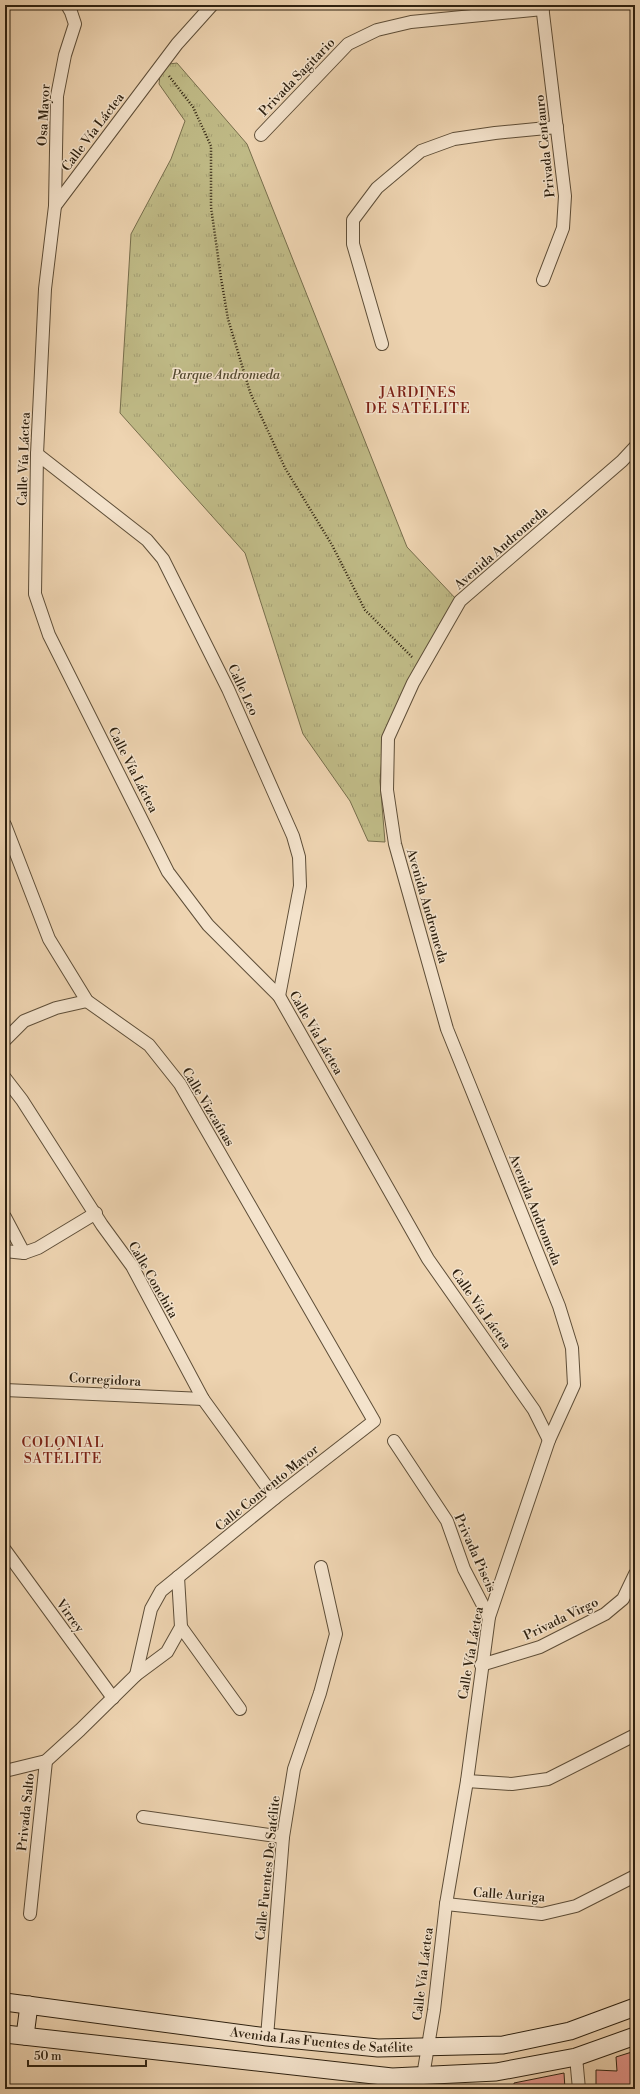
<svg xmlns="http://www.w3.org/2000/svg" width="640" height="2094" font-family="'Libre Bodoni',serif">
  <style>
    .park { fill: url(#park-tufts); stroke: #776e4c }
    .building { fill: #e6958b; stroke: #2e2110 }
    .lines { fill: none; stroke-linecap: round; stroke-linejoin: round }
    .minor-casing { stroke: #5e4e38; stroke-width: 14 }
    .secondary-casing { stroke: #2e2110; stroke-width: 19 }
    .path { stroke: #2e2110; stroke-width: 2.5; stroke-dasharray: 1 2; stroke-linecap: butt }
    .minor { stroke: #f4e3cc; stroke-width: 12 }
    .secondary { stroke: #f4e3cc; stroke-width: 17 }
    .labels { text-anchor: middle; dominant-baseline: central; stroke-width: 3; stroke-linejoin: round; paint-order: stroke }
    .street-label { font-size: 13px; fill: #2e2110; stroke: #f4e3cc }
    .park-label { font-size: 13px; font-style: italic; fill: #52482e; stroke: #f4e3cc }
    .neighbourhood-label { font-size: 14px; letter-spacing: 1px; fill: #7a1f14; stroke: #f4e3cc }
  </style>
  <defs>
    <pattern id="park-tufts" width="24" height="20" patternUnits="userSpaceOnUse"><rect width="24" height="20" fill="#c0bb87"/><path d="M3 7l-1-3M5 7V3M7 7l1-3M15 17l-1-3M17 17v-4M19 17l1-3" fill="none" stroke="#a5a074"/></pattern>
  </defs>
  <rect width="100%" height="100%" fill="#eed4b1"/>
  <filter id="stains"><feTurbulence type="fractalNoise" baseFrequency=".005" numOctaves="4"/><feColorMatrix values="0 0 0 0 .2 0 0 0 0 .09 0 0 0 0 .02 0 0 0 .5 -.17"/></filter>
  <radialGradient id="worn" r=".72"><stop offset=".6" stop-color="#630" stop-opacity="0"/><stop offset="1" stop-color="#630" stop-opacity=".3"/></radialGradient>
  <!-- park -->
  <polygon class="park" points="177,63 247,144 407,547 457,600 384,734 380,781 385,842 368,841 350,801 303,734 245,553 120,413 131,234 171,159 185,121 159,84 161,65"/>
  <!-- building -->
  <g class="building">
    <polygon points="635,2051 635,2089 596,2089 596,2070 617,2071 616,2057"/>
    <polygon points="564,2073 565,2089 514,2089 514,2083"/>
  </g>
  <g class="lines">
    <!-- minor casing -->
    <g class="minor-casing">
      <g id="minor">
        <polyline points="67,5 71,12 75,24 65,55 57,96 55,206 45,289 37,454 35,594 49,635 168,872 208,925 279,996 428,1259 534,1410 549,1440"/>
        <polyline points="542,5 565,196 563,228 543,280"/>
        <polyline points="261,135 348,44 377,30 411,22 543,9"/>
        <polyline points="55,206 177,44 212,5"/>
        <polyline points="382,344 353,244 353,220 377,188 421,151 454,139 495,133 557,127"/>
        <polyline points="37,454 147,540 163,559 228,689 293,836 299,857 300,886 279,996"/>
        <polyline points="5,825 49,939 87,1001 149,1045 180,1084 374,1421 275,1498 161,1591 151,1609 136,1675"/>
        <polyline points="5,1040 24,1021 56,1008 87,1001"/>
        <polyline points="5,1078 22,1100 102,1225 132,1266 203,1399 275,1498"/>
        <polyline points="5,1217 24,1253"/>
        <polyline points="5,1251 24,1253 38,1248 96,1213"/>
        <polyline points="5,1390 203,1399"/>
        <polyline points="394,1441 447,1521 464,1569 489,1617"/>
        <polyline points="5,1550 113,1698"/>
        <polyline points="181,1627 240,1709"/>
        <polyline points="481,1665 540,1647 605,1614 623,1599 635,1574"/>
        <polyline points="5,1771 46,1761 80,1730 136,1675 167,1652 181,1627 178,1577"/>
        <polyline points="467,1781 512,1784 548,1779 635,1735"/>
        <polyline points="143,1817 283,1837"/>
        <polyline points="446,1904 542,1914 576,1906 635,1876"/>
        <polyline points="30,1914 46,1761"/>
        <polyline points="267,2037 283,1837 294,1769 320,1693 336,1634 321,1567"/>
        <polyline points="576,2057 579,2089"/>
        <polyline points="423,2076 434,2010 446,1904 467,1781 489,1617 549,1440 574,1385 572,1348 559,1306 447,1029 395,844 387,790 388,738 413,683 460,601 622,461 635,447"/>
      </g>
    </g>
    <!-- secondary casing -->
    <g class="secondary-casing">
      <g id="secondary">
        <path id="s1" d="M5,2002L267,2037L378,2048L503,2045L570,2031L635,2007"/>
        <polyline points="5,2034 392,2077 496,2072 576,2057 635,2036"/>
        <polyline points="25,2036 29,2005"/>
      </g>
    </g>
    <!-- path -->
    <polyline class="path" points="169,76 193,107 211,146 211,207 221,278 228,319 250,392 285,468 332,545 365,610 412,657"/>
    <!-- minor -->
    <use href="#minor" class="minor"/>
    <!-- secondary -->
    <use href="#secondary" class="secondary"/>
  </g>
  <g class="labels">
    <!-- street labels -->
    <g class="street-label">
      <text transform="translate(297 77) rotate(-46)">Privada Sagitario</text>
      <text transform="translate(44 115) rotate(-87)">Osa Mayor</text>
      <text transform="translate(93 132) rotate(-53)">Calle Vía Láctea</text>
      <text transform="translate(545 146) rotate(-96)">Privada Centauro</text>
      <text transform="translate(24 459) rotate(-88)">Calle Vía Láctea</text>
      <text transform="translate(501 548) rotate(-41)">Avenida Andromeda</text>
      <text transform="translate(243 690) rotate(65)">Calle Leo</text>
      <text transform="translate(133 770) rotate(63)">Calle Vía Láctea</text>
      <text transform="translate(427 906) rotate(74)">Avenida Andromeda</text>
      <text transform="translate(316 1033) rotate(60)">Calle Vía Láctea</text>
      <text transform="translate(208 1107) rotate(59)">Calle Vizcaínas</text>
      <text transform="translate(535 1210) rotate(68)">Avenida Andromeda</text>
      <text transform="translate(153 1280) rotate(60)">Calle Conchita</text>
      <text transform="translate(481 1309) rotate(55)">Calle Vía Láctea</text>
      <text transform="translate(105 1380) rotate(3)">Corregidora</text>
      <text transform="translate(267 1488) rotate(-39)">Calle Convento Mayor</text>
      <text transform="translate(475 1553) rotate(66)">Privada Piscis</text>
      <text transform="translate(70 1616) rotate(54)">Virrey</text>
      <text transform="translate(561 1619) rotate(-26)">Privada Virgo</text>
      <text transform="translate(471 1653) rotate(-80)">Calle Vía Láctea</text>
      <text transform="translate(26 1812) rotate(-84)">Privada Salto</text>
      <text transform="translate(268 1868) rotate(-84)">Calle Fuentes De Satélite</text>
      <text transform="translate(509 1895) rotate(4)">Calle Auriga</text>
      <text transform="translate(423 1974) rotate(-83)">Calle Vía Láctea</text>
      <text stroke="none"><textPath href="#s1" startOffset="319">Avenida Las Fuentes de Satélite</textPath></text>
    </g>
    <!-- park labels -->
    <g class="park-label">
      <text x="226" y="375">Parque Andromeda</text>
    </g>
    <!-- neighbourhood labels -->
    <g class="neighbourhood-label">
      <text x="418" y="393">JARDINES<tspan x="418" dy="16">DE SATÉLITE</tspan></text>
      <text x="63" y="1443">COLONIAL<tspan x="63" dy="16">SATÉLITE</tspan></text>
    </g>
  </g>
  <!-- margin -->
  <rect width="640" height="2094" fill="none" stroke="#eed4b1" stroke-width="20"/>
  <rect x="6" y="6" width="628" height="2082" fill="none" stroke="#2e2110" stroke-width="2"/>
  <rect x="10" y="10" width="620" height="2074" fill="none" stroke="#2e2110"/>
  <!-- scale -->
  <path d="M28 2060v6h118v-6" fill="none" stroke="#2e2110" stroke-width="2"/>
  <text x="34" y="2060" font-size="12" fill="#2e2110" stroke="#f4e3cc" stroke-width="3" paint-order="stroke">50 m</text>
  <rect width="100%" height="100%" filter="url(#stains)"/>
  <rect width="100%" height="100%" fill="url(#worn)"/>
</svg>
